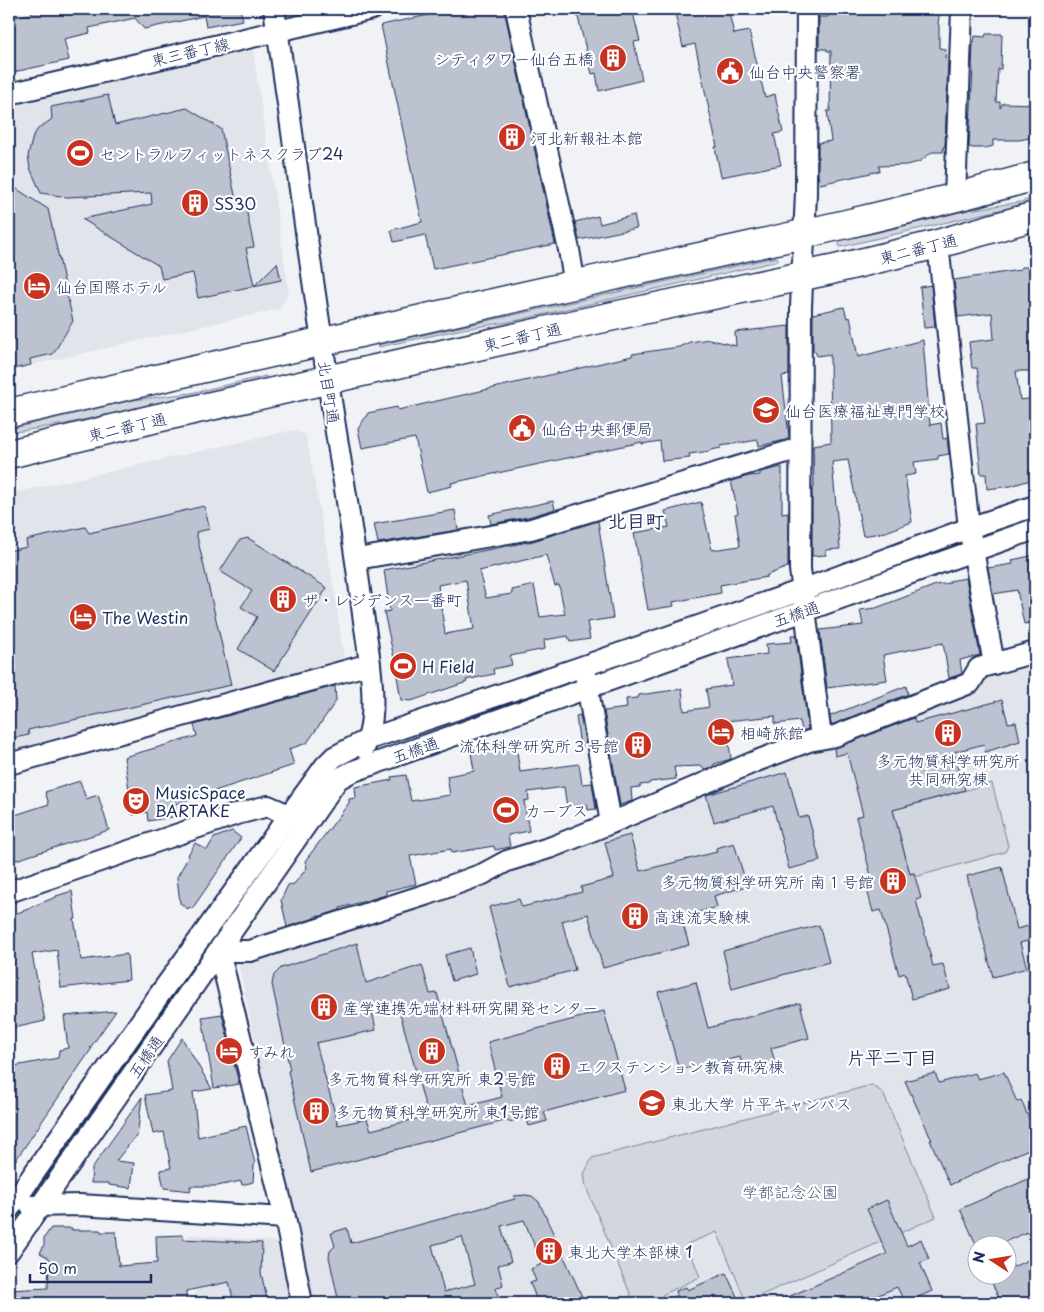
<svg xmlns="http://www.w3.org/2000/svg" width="1044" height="1312" font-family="'Playpen Sans','Klee One',sans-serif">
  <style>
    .built { fill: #e1e4ea; fill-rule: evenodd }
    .green { fill: #d2d6df; stroke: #76829e }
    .building { fill: #bcc2d0; stroke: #1b2f5e; fill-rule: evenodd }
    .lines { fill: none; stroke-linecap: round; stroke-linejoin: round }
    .minor-casing { stroke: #1b2f5e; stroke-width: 24 }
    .highway-casing { stroke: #1b2f5e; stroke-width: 31 }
    .minor { stroke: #fff; stroke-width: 20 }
    .highway { stroke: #fff; stroke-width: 28 }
    .labels { text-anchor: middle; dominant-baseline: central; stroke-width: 4.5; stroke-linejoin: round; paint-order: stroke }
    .street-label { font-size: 16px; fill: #1b2f5e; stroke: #fff }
    .poi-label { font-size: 16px; fill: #1b2f5e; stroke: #fff; text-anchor: start }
    .park-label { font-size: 16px; fill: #49597e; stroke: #fff }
    .neighbourhood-label { font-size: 18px; font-weight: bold; fill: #1b2f5e; stroke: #fff }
    .quarter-label { font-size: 19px; font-weight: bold; fill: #1b2f5e; stroke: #fff }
  </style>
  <rect width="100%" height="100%" fill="#f1f2f5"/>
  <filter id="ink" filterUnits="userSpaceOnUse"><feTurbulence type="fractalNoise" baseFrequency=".02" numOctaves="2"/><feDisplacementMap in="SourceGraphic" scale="10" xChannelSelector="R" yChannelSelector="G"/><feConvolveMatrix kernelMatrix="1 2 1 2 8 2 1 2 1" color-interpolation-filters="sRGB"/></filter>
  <g filter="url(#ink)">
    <!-- built -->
    <g class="built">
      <polygon points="253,50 289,293 279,309 9,370 9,107"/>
      <polygon points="294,430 306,435 335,594 345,666 9,759 9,494"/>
      <path d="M1035,657V1303H312L238,962L459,888L982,672ZM976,1244H1006V1274H976Z"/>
      <polygon points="189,1234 278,1242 291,1303 196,1303"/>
    </g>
    <!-- green -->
    <g class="green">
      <polygon points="1035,197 1035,200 1021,205 840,247 838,240 968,210 1021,202"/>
      <polygon points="776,257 778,258 778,261 515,321 463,329 379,347 378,345"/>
      <polygon points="266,376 266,379 65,424 9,433 9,429 133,400 191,393"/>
      <polygon points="992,783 1008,846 1005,852 915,877 914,873 910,874 893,810"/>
      <polygon points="872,1085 883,1093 936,1217 746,1302 717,1232 687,1244 700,1277 662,1295 665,1303 634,1303 586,1187 584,1174 592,1158"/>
    </g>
    <!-- building -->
    <g class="building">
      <polygon points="31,9 240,9 243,20 206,27 204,16 144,29 135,18 89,28 90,33 64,39 69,60 9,73 9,18 32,14"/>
      <polygon points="449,9 504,9 555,244 433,269 425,235 394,242 391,230 422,222 381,25 438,13 437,12"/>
      <polygon points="576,9 632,9 640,41 634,42 642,80 599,91 596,73 592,74"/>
      <polygon points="674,9 728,9 734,34 749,31 765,97 775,94 776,100 783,132 774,134 781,165 721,177 715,147 717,147 695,44 683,47"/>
      <polygon points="828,9 940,9 938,24 939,25 939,48 946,49 945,58 948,57 945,146 944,146 943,152 932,152 919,162 906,165 879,166 880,171 820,184 818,175 818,143 831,141 827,111 830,111 831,51 827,51 827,49 819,49 819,17 828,17"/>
      <polygon points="986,34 1002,34 1001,69 998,69 996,102 1000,102 1000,108 1003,103 1035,104 1035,137 1019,140 993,140 993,146 986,148 973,148 969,147 973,68 972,67 973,43 974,43 975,36 985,37"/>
      <polygon points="108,95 115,125 187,108 221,129 236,200 244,199 254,247 246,248 254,286 277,263 281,280 198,298 193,273 162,279 159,266 82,219 152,204 151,193 67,197 41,193 30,168 28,156 33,136 38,129 52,119 51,107"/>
      <polygon points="9,184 48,209 73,321 53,354 30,359 31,365 9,370"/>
      <polygon points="634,215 637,228 579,240 575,222 598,216 600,224"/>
      <polygon points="1022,267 1035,267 1035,371 1016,371 1020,400 1035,398 1035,470 1029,470 1030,480 1011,486 987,489 986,474 981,474 976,424 985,423 977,368 972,368 969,342 994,339 992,313 958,317 954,280 1020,270"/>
      <polygon points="931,285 935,327 924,328 920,287"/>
      <polygon points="844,307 847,318 850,317 858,357 923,340 930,425 941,423 943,439 947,438 949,454 938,456 938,459 914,462 916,474 905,476 912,522 886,532 863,536 848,460 832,462 840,549 826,550 826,555 812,556 812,488 814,488 813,445 831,442 830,354 817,356 815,351 813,351 813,314"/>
      <polygon points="789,326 789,375 782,376 789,436 786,440 781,441 759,446 758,440 721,446 721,448 711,450 711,451 689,454 690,458 662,461 660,441 642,444 642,442 451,483 452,486 427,492 415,438 362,448 358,429 368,413 397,407 398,410 632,356 632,354 679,347 690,342 709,339 736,346 735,332"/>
      <polygon points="782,467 782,513 788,512 788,567 767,575 767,577 720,585 721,593 673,602 674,606 648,610 634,533 669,527 665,511 701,502 712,550 740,546 735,514 738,513 731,481 749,476 760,475 760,472"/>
      <polygon points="553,501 555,509 528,517 491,524 489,515"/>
      <polygon points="204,506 210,529 196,532 231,685 28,730 29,735 9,739 9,551 27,547 26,540 85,527 89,533"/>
      <polygon points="455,510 458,530 378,543 374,524"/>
      <path d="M598,521L613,618L587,622L590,639L570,642L568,636L544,640L545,649L510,656L512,665L493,669L494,674L466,680L467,682L411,701L401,700L394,658L384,612L390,611L384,570L533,541ZM546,555L555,586L559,585L565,614L540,617L534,585L512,590V594L486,598L479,571ZM466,580L474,629L445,634L438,585Z"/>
      <polygon points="248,538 327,588 274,671 238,649 257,617 241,607 252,591 220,571 240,540"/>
      <polygon points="1035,555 1035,622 1024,624 1017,590 993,594 988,568 1013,564 1012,560"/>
      <polygon points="966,578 980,655 960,660 962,674 949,678 943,643 883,655 887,680 827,688 820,630 863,625 860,610 876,608 936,585 950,583 949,581"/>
      <polygon points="791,635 796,635 808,729 802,731 800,721 775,724 775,716 726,721 731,759 714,764 714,766 704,770 701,766 674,767 676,779 650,782 649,784 640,785 640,787 631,788 632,801 620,805 604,711 627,708 626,699 638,698 639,695 682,689 684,711 709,707 706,689 732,685 728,659 767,654 766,644 792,642"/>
      <polygon points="335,686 336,701 307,743 289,749 294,765 175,804 178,816 148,821 147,812 133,815 124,757 197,736 194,725"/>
      <polygon points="906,686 908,694 831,725 830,716"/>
      <polygon points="1002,700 1008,723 1016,722 1020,741 985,752 984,744 954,752 965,790 893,810 910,874 914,873 921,898 916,900 933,966 943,964 950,989 912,999 905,973 899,975 881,910 873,912 865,882 872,880 856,817 863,815 847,753 835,756 834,748 914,718 915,723"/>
      <polygon points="580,715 586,746 580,747 576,716"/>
      <polygon points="516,745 520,772 579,764 582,784 592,783 596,809 588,810 587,804 567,807 564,787 528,792 529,800 524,801 529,831 508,835 510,847 495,850 494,846 452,853 451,849 410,856 416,884 386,891 386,895 340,908 340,910 318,917 318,915 312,919 287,927 281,900 288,885 294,884 307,868 305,861 349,803 349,799 356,798 355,787 392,780 391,777 406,775 411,801 450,795 447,776 474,771 471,752"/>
      <polygon points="787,772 799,818 808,816 820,861 789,869 773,806 714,822 706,795"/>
      <polygon points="80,781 86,799 98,795 109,830 13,861 9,846 9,817 49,804 45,792"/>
      <polygon points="232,831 241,838 192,909 189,907 188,909 180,903 177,877 189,856 188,855 195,843 207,850 214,838"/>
      <polygon points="630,835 640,871 717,852 716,848 734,843 747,886 714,896 717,907 681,917 689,945 603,968 588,914 562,921 575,970 510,987 489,907 519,899 522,907 582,892 581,887 614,878 605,842"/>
      <polygon points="1002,867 1017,929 1028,926 1031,940 1020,943 1027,968 993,977 967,876"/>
      <polygon points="72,891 76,919 74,919 81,960 127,954 129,980 61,988 57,950 32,954 45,1021 9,1029 9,916 31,908 31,907 56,897 56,896"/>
      <polygon points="819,925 829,962 732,989 723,951"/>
      <path d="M357,943L366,983L422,965L430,994L437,993L468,1106L502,1097L488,1042L604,1011L625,1090L544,1112L547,1121L529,1126L526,1117L509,1122L508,1120L311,1172L288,1071L290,1070L272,984L274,975L281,968ZM397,1002L428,1116L371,1130L367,1119L338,1125L316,1043L376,1030L372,1010Z"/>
      <polygon points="470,948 476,974 452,981 445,955"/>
      <polygon points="696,982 708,1028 800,1003 809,1038 771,1048 776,1067 745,1074 740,1057 712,1064 711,1062 679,1070 658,992"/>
      <polygon points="116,1011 90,1048 92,1048 9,1170 9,1067 58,1058 59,1050 68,1048 64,1016"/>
      <polygon points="222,1014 239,1084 214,1088 202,1017"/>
      <polygon points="182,1038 212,1089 193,1092 198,1137 246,1126 255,1164 254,1165 253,1182 242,1185 241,1181 217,1186 190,1186 191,1191 164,1188 160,1170 171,1168 164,1132 153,1134 145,1095 172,1091 167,1061"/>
      <polygon points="1004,1072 1017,1102 1021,1100 1035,1133 1035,1146 950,1185 930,1140 932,1140 905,1081 935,1073 939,1083 975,1073 978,1079"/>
      <polygon points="142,1097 137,1137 135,1137 116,1161 134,1163 131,1188 109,1185 109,1183 91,1183 92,1168"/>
      <polygon points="1035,1176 1035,1229 999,1244 976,1244 960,1209"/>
      <path d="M525,1195L532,1196L539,1202L585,1303H538L530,1283L536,1281L531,1269L542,1264L524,1220L501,1226L511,1262L498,1265L503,1285L496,1288L500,1303H339L329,1257L330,1251L335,1246L331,1233L347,1228L351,1243L515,1199L514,1196ZM462,1237L475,1284L444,1292L432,1245Z"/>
      <polygon points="887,1200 907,1246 921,1239 929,1259 920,1263 932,1291 905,1303 897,1287 860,1303 774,1303 887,1254 867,1209"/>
      <polygon points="51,1228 72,1228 72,1230 100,1230 101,1232 116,1232 119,1266 157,1263 156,1236 183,1235 183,1239 262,1243 261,1273 268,1303 234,1303 229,1282 186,1291 187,1303 9,1303 9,1290 48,1288 49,1258 40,1253 44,1245 44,1238"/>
      <polygon points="1035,1257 1035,1303 1001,1303 988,1274 1006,1274 1006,1270"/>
      <polygon points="726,1273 740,1303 658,1303 677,1295 676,1291 686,1287 688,1290"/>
    </g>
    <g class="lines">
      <!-- minor casing -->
      <g class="minor-casing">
        <g id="minor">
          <path d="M274,9C291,119 305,231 322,341C335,432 352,523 363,614C368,649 381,718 364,748"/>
          <polyline points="516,9 569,250 575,285"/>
          <polyline points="807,9 806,193 801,307 800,569 821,738"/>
          <polyline points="9,94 372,9"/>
          <polyline points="955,198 962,9"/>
          <polyline points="938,244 969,528 994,664"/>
          <polyline points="357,559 531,529 800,448"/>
          <polyline points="585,673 611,823"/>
          <polyline points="9,764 370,664"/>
          <polyline points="9,892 237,814 268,806 289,815"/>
          <polyline points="31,1206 80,1205 285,1218"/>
          <polyline points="9,1209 162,991 325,766 334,757 369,739 584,666 802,590 969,528 1035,506"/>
          <polyline points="9,1251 338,779 351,772 1035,529"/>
          <polyline points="302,1303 285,1218 219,951 250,951 431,893 483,874 507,861 552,847 611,823 754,762 809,741 835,736 970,683 979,668 1035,652"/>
        </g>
      </g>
      <!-- highway casing -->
      <g class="highway-casing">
        <g id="highway">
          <path d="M9,413C210,366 411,321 613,276C754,245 896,215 1035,176"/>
          <polyline points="9,454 153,419 576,324 831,270 938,244 1035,216"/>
        </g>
      </g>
      <!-- minor -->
      <use href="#minor" class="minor"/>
      <!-- highway -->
      <use href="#highway" class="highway"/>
    </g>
  </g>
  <!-- icons -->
  <defs>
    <g id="building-disc" transform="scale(1.4375)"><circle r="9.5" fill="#c8321e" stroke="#fff"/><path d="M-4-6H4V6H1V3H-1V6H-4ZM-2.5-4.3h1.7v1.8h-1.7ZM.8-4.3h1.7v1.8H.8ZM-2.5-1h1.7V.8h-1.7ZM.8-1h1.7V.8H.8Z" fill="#fff"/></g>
    <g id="civic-disc" transform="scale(1.4375)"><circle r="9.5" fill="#c8321e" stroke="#fff"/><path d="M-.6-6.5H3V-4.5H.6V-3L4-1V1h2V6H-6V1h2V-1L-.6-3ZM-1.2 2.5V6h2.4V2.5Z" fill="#fff"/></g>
    <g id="stadium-disc" transform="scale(1.4375)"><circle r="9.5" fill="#c8321e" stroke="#fff"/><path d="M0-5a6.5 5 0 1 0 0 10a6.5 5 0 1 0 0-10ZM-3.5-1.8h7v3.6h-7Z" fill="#fff"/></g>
    <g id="hotel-disc" transform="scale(1.4375)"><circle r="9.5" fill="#c8321e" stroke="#fff"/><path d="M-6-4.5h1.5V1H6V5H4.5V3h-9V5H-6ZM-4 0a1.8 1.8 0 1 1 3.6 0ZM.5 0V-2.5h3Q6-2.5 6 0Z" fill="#fff"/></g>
    <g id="university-disc" transform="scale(1.4375)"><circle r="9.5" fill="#c8321e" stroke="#fff"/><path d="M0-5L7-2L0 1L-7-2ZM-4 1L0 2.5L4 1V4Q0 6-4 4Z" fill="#fff"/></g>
    <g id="theatre-disc" transform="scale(1.4375)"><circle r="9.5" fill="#c8321e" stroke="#fff"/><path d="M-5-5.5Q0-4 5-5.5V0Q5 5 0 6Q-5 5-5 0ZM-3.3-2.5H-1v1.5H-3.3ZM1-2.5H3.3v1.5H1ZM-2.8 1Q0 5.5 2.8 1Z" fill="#fff"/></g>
  </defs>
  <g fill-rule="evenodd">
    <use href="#building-disc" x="613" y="58"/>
    <use href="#civic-disc" x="730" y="71"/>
    <use href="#building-disc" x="512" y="137"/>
    <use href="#stadium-disc" x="80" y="153"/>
    <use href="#building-disc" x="195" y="203"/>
    <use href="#hotel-disc" x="37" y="286"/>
    <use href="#university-disc" x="766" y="410"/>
    <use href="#civic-disc" x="522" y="428"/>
    <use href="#building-disc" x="283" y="599"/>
    <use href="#hotel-disc" x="83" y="617"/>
    <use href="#stadium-disc" x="403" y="666"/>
    <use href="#hotel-disc" x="721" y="732"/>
    <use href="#building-disc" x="948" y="733"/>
    <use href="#building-disc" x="638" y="745"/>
    <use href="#theatre-disc" x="136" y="801"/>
    <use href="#stadium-disc" x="506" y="810"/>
    <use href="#building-disc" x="893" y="881"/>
    <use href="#building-disc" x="635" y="916"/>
    <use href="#building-disc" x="324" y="1007"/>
    <use href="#hotel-disc" x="229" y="1051"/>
    <use href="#building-disc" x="432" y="1051"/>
    <use href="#building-disc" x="557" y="1066"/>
    <use href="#university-disc" x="652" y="1103"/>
    <use href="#building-disc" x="316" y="1111"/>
    <use href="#building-disc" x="549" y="1251"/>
  </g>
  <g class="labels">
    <!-- street labels -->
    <g class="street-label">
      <text transform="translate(190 51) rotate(-13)">東三番丁線</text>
      <text transform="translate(918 248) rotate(-14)">東二番丁通</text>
      <text transform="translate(522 336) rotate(-13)">東二番丁通</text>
      <text transform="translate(330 392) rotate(81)">北目町通</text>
      <text transform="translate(127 426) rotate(-13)">東二番丁通</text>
      <text transform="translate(796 613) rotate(-19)">五橋通</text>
      <text transform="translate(415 749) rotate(-20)">五橋通</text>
      <text transform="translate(145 1056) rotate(-55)">五橋通</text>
    </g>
    <!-- poi labels -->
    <g class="poi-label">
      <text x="594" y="58" text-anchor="end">シティタワー仙台五橋</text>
      <text x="749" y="71">仙台中央警察署</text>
      <text x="531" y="137">河北新報社本館</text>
      <text x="99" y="153">セントラルフィットネスクラブ24</text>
      <text x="214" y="203">SS30</text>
      <text x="56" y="286">仙台国際ホテル</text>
      <text x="785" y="410">仙台医療福祉専門学校</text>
      <text x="541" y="428">仙台中央郵便局</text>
      <text x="302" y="599">ザ・レジデンス一番町</text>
      <text x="102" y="617">The Westin</text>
      <text x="422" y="666">H Field</text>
      <text x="740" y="732">相崎旅館</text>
      <text x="619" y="745" text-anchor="end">流体科学研究所３号館</text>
      <text x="948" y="760" text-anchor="middle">多元物質科学研究所<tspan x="948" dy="18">共同研究棟</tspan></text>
      <text x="155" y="792">MusicSpace<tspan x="155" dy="18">BARTAKE</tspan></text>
      <text x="525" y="810">カーブス</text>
      <text x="874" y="881" text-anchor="end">多元物質科学研究所 南１号館</text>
      <text x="654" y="916">高速流実験棟</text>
      <text x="343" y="1007">産学連携先端材料研究開発センター</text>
      <text x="248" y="1051">すみれ</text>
      <text x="576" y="1066">エクステンション教育研究棟</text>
      <text x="432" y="1078" text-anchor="middle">多元物質科学研究所 東2号館</text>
      <text x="671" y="1103">東北大学 片平キャンパス</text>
      <text x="335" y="1111">多元物質科学研究所 東1号館</text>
      <text x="568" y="1251">東北大学本部棟 1</text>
    </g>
    <!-- park labels -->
    <g class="park-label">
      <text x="790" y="1191">学都記念公園</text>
    </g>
    <!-- neighbourhood labels -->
    <g class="neighbourhood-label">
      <text x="892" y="1056">片平二丁目</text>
    </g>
    <!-- quarter labels -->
    <g class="quarter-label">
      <text x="636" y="520">北目町</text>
    </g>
  </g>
  <!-- margin -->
  <rect width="1044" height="1312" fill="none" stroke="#fff" stroke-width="30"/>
  <rect x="15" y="15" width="1014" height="1282" fill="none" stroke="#1b2f5e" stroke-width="2" filter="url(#ink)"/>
  <!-- north arrow -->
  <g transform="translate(992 1260) rotate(282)"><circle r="24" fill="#ffffff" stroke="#a4acbf"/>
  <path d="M0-4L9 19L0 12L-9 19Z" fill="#c8321e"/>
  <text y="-8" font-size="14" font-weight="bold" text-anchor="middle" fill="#1b2f5e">N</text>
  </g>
  <!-- scale -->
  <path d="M30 1274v8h121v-8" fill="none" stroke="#1b2f5e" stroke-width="2.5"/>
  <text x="38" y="1274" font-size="15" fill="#1b2f5e" stroke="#ffffff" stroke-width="4" paint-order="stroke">50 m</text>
</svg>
